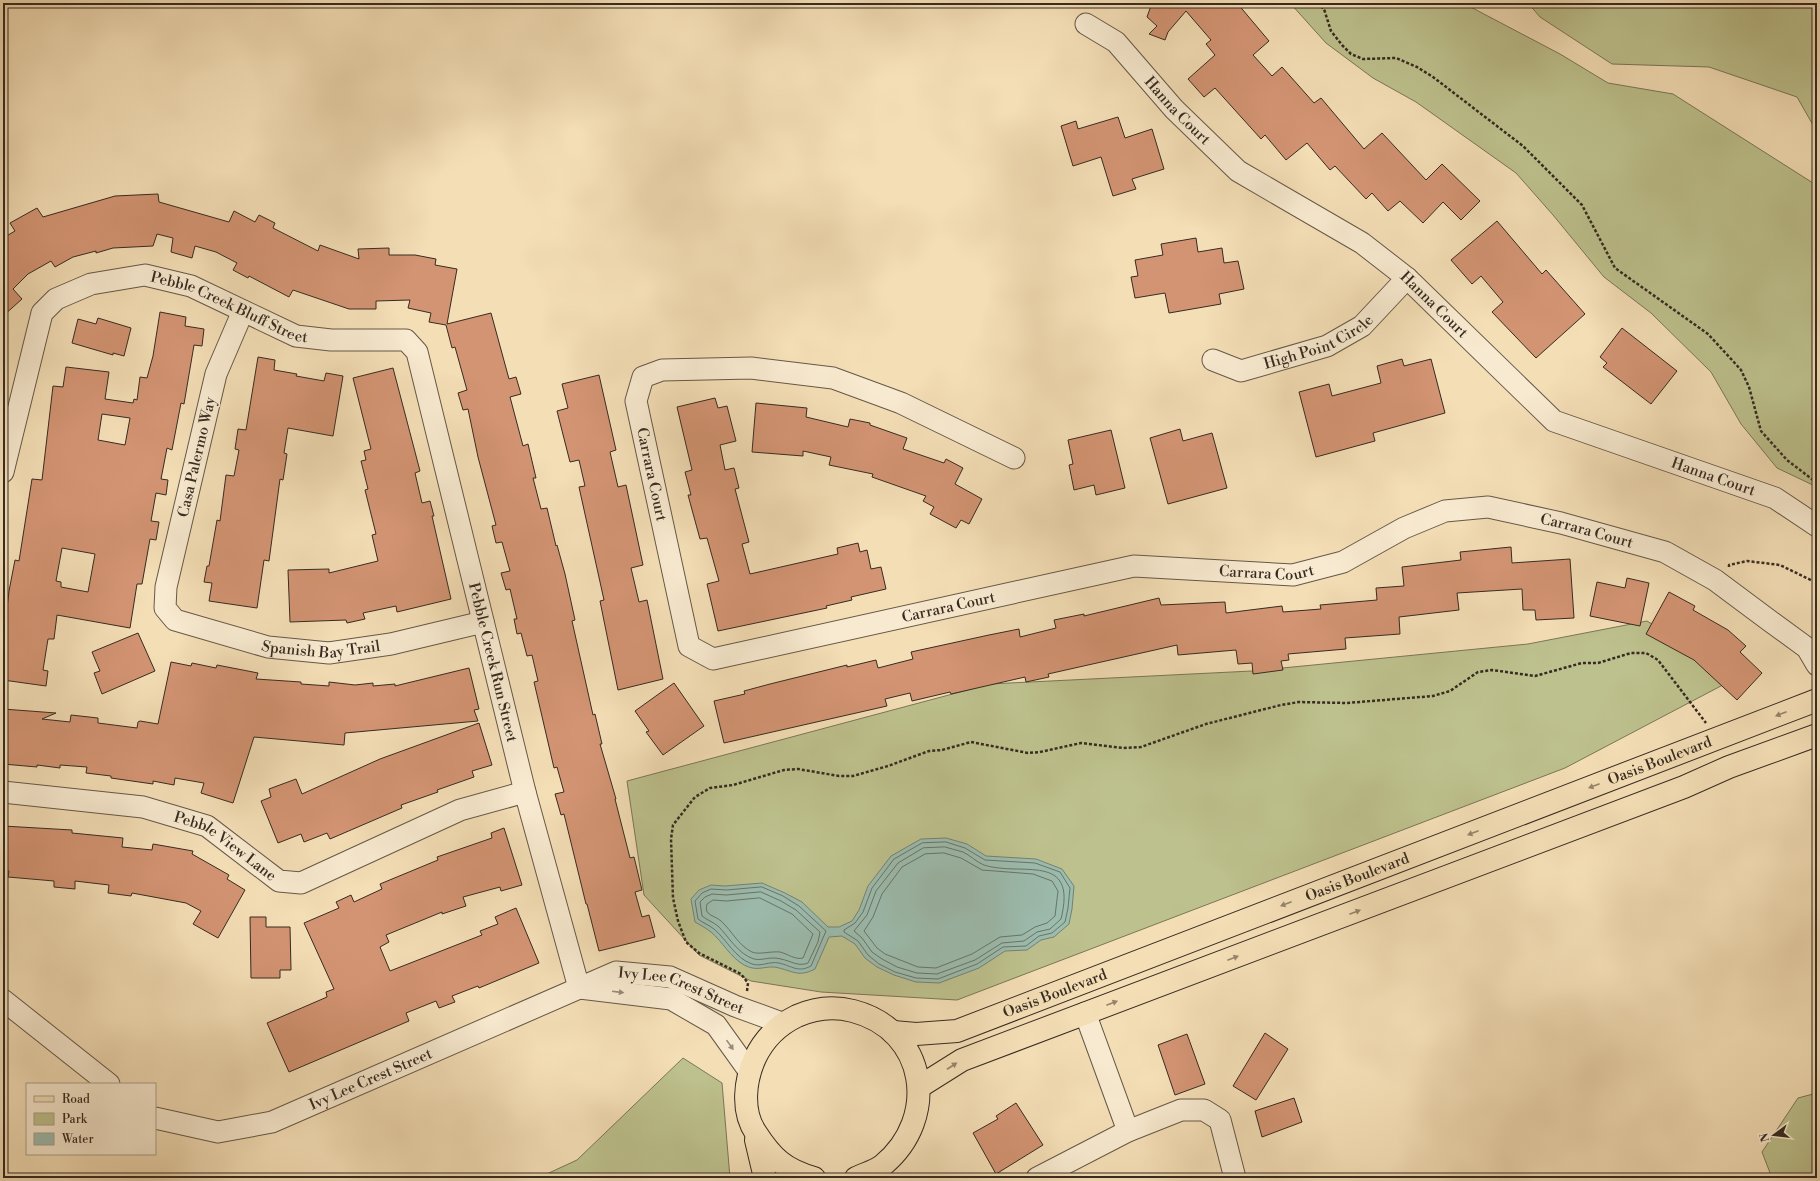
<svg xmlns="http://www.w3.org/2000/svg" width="1820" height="1181" font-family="'Libre Bodoni',serif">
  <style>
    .green { fill: #bdc18d; stroke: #7a7658 }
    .water { fill: #9cbcae; stroke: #738276 }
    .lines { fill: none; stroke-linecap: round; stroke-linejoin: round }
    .shore { stroke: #697468; stroke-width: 1 }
    .building { fill: #d39473; stroke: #362b22; fill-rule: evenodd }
    .minor-casing { stroke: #665847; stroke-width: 23 }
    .major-casing { stroke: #362b22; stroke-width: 24 }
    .path { stroke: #362b22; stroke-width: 2.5; stroke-dasharray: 3 2; stroke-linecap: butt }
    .minor { stroke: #f8ead0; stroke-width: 21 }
    .major { stroke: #f4deb6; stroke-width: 22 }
    .oneway { fill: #95846c }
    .oneway2 { fill: #978a79 }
    .labels { text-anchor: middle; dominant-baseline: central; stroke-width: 3.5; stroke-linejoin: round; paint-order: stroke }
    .street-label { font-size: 15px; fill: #362b22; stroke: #f8ead0 }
  </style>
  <rect width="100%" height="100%" fill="#f4deb6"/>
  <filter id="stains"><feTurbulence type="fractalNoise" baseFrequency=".005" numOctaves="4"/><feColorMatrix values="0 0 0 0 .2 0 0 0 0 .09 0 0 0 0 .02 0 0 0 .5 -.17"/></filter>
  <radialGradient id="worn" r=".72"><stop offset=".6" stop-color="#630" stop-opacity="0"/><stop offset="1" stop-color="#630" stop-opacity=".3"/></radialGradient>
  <!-- green -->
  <g class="green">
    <polygon points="1290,3 1463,3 1560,54 1608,83 1673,94 1813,183 1817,180 1817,487 1777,468 1741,424 1711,372 1651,313 1604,277 1553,215 1516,173 1416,102 1373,78 1326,43"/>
    <polygon points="1528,3 1817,3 1817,132 1797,97 1709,67 1612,64 1540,17"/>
    <polygon points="1647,621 1738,677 1565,768 957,1000 821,992 751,981 699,955 644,895 627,781 990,684 1252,671 1528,644"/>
    <polygon points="683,1058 722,1083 730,1178 538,1178 577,1160"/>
    <polygon points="1817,1093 1817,1178 1772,1178 1762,1152 1798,1098"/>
  </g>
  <!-- water -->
  <path class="water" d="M946,838L967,844L986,856L1036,859L1062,869L1074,886L1072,909L1069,924L1054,937L1041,940L1027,950L1005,951L979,968L939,983L916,982L894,975L877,967L865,958L855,944L842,936L829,937L815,969C799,977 795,972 779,968C766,964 759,973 744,965C730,957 723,942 711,932C706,928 700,925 695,922L691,899L699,890L711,885L725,886L762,883L785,893L802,902L828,927H839L852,921L859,910L868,886L891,856L921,839Z"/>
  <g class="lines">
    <!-- shore -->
    <g class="shore">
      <polygon points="946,842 965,848 985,860 1035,863 1060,872 1070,888 1068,908 1065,922 1052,933 1039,936 1026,946 1003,947 977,964 938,979 916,978 895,972 879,964 868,955 858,941 844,932 844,930 855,923 863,912 872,888 894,859 922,843"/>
      <path d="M945,847C951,849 957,850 963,852C970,855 976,862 984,865C1021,877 1078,851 1061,919L1050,929L1037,932L1024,941L1002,943L975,960L937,974L917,973L897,967L882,959L872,952L862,938L854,931L867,915L876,891L898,863L923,848Z"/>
      <polygon points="944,853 961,858 982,870 1033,874 1052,881 1058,891 1055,916 1047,923 1035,927 1022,935 1000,937 972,954 936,968 918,967 885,954 877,948 864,931 873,917 882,894 902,867 925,854"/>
      <path d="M762,887L783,896L799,906L826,931L811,966C798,973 792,966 779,963C769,961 762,967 752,964C735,958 727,940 714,929C709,925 703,923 698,919L695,901L702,893L711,889L726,890Z"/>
      <path d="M761,892L781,901L796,910L820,932L818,942L808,963C798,967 791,961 781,959C770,956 762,961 754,959C738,954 729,937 718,926C713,922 707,920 702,916L700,902L705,897L712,894L726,895Z"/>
      <path d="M760,898L792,914L813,934L803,958C795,960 788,954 780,952C771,951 758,955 752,952C739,946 732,931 721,921C718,918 711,916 708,913C706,911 706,907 707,904L713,900L726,901Z"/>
    </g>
  </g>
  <!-- building -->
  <g class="building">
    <polygon points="1152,3 1237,3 1269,41 1253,55 1272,76 1282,67 1314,103 1321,98 1364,149 1382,133 1426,180 1442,164 1480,201 1461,220 1443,202 1423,223 1400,201 1388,211 1372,193 1366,199 1335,166 1330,170 1307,143 1286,160 1265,135 1261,139 1215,88 1204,97 1188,79 1215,55 1206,44 1211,40 1186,11 1168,32 1165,40 1149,34 1157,26 1147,17"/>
    <polygon points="1118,117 1125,138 1152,129 1164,169 1132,179 1136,189 1113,196 1101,157 1073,166 1061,126 1076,121 1078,129"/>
    <polygon points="158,194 159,202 229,222 234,211 255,222 259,215 275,223 273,228 318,251 320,245 359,259 358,249 389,248 389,255 415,255 436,259 435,265 457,269 447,324 491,313 509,379 516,377 521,394 510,397 523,446 528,444 536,478 533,478 541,509 547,508 556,546 557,545 565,574 575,620 572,621 593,715 595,714 602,744 600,744 616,799 615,799 630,858 634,857 642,890 635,892 642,917 649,915 655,937 599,951 587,904 586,904 564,814 561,815 555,794 564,792 557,767 554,768 534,682 538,681 532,655 527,656 521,633 517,634 514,619 517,619 510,589 506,590 501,573 510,571 502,542 496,543 492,526 496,525 478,457 468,409 463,410 458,393 467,390 455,347 452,348 446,325 429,322 431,313 408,308 410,300 376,301 376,309 349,309 293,290 289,297 249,276 248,278 233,270 237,263 216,252 195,246 192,258 171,252 173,238 157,234 153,246 113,248 96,253 96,251 73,257 55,267 51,261 28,274 13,289 22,299 3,316 3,238 15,231 10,223 37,208 43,217 115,196"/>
    <polygon points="1497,221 1542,274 1546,270 1585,314 1536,358 1492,312 1503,302 1481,276 1472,284 1451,260"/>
    <polygon points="1196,238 1198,252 1222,248 1224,263 1238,261 1244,289 1219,294 1221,304 1169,313 1165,293 1135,298 1131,277 1138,276 1135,260 1163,255 1161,244"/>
    <path d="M160,312L186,317L185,326L204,329L202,346L194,345L184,404L181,403L172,450L167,448L161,479L168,480L166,495L156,493L151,521L159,522L156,540L150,539L142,584H137L130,628L57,615L54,639H48L43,670L48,671L46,686L3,680V650L6,633H4L9,591L15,560L19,561L32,479L42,480L53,386L63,387L66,367L109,372L105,399L133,403L134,399L137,400L140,377L147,378L153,356ZM102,414L130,418L125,445L98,440ZM62,548L95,554L88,592L61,587V582L56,581Z"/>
    <polygon points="98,318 131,328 124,356 113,353 113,355 72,343 78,319 96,324"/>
    <polygon points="1622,328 1677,371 1651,404 1603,367 1607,363 1600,357"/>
    <polygon points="258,357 275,360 274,370 297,374 296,376 324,381 326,373 343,376 333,436 288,428 284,453 287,454 283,480 280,479 269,561 264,560 257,608 209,601 212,583 204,582 207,566 209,566 217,520 220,521 226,475 234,476 239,450 235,449 238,429 246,430"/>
    <polygon points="1402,359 1404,366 1431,359 1445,413 1373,433 1375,441 1316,457 1299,392 1329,384 1332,396 1381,383 1377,366"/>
    <polygon points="393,368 420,471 415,473 422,503 430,501 434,516 432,516 451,599 397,612 396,606 363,613 365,619 347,623 346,620 290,622 288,570 329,569 329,573 378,561 372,535 376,534 365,490 368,489 361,461 366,460 364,451 371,449 353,378"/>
    <polygon points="599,375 616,450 610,452 618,487 626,485 643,565 631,568 639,602 647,600 663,679 618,690 600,601 604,600 579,487 585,486 579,460 570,462 557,411 568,408 562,384"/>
    <polygon points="715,398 718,408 727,406 736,441 720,445 725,470 734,468 739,488 735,489 749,542 742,544 750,574 838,554 837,548 858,543 860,552 867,550 871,569 881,567 886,589 851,597 852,600 826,606 827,608 718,631 707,584 719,581 707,538 700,539 688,495 691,495 685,472 692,470 677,407"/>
    <polygon points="756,403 807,408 806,417 848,427 850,419 870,423 870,425 907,438 903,449 944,463 946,459 963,468 955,484 982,499 969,524 961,520 956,528 930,514 934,507 923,501 926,496 872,477 873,474 829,465 831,457 803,451 803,456 752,452"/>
    <polygon points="1180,429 1183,441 1212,433 1227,488 1168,504 1150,438"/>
    <polygon points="1111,430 1125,488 1096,495 1094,485 1074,490 1069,465 1073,464 1068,440"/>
    <polygon points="1511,547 1512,563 1570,559 1574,618 1536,620 1535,610 1523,610 1522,589 1457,593 1459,610 1399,617 1400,634 1345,638 1346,649 1288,654 1289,660 1281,661 1283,670 1253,674 1252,663 1238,664 1236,650 1178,655 1177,645 1048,674 1049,677 1026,682 1025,677 951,694 950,692 912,701 910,693 885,699 887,706 724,743 714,701 745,694 744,691 770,684 847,665 847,667 876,660 878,668 913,659 911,652 989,635 1019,629 1020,637 1056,628 1054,620 1084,614 1084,616 1159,598 1161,605 1225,602 1226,613 1282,606 1283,612 1321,609 1320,605 1377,600 1376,588 1404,586 1402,567 1461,560 1460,552"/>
    <polygon points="1627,578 1649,583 1640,626 1590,616 1597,582 1625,588"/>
    <polygon points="1669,592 1695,606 1693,610 1728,630 1746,646 1740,652 1762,673 1737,700 1694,660 1646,634"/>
    <polygon points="138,633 155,671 102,694 94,673 100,671 92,652"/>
    <polygon points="171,662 191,666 192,663 216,668 217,665 258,673 256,679 301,682 301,684 329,686 329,682 355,685 373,683 373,686 395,684 395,686 469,668 479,709 474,710 478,721 345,733 344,745 254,737 233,803 201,793 204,783 175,778 174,785 153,781 153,784 111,778 111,776 86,773 87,767 60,765 60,768 37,765 37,767 3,764 3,709 56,713 42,719 70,722 71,715 98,718 98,723 137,728 138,722 140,721 158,724"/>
    <polygon points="674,683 704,726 663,755 646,732 649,731 635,711"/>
    <polygon points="479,723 492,765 472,771 474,777 437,790 438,792 401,805 402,808 330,839 327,833 304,842 301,834 278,843 261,801 271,797 269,789 296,779 302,794 380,759"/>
    <polygon points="3,826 72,830 72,833 123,838 122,847 152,850 153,844 193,851 192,854 229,875 227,879 245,890 218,938 193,924 201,911 186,903 132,893 131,896 108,893 109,885 75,881 75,889 54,887 54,881 8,877 9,871 3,871"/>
    <polygon points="504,828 522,885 501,891 500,887 463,897 466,906 442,914 442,912 386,935 389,942 380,947 390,971 482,935 480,931 498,924 495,917 516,908 539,963 479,988 478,986 452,996 455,1002 439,1008 436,1001 406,1013 409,1021 289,1072 267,1023 327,997 326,992 334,989 304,923 339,908 336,902 351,895 354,902 382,889 380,884 438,860 437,857 492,838 491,833"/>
    <polygon points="250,917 266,917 266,927 290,927 291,970 280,970 280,978 251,978"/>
    <polygon points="1265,1033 1288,1049 1256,1100 1233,1086"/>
    <polygon points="1187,1034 1205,1084 1175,1095 1158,1045"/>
    <polygon points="1294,1098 1302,1122 1262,1137 1255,1111"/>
    <polygon points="1016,1103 1043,1145 996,1174 973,1133 998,1119 996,1116"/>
  </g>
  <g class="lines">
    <!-- minor casing -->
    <g class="minor-casing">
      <g id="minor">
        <path id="s1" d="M1086,24L1116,42L1174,109L1238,171L1362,243L1407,278L1554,421L1775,498L1817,526"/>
        <path id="s2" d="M243,311L216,374L166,587L165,608L175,620L268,647L329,653L391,644L483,622"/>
        <path id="s3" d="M1213,360L1241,371L1327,346L1362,326L1407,278"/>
        <path id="s4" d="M1014,458L901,403L833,378L751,368L662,370L643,377L636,401L689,646L713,659L1134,566L1293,575L1343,562L1404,528L1445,511L1488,507L1561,523L1665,552L1715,580L1770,621L1807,648L1817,665"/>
        <path id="s5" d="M3,472L42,313L56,299L91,284L145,275L191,286L296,336L331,340H406L417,352L525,792L579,988"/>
        <path id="s6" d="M3,792L143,807L207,826L279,881L301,883L460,810L525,792"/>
        <polyline points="580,988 671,999 716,1025 749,1071"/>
        <polyline points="3,1000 109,1084"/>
        <polyline points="1085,1013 1128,1131"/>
        <path id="s7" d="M155,1118L218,1132L272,1122L616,972L670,977L735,1006L782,1023"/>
        <polyline points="1037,1178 1128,1131 1181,1110 1204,1110 1220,1120 1235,1178"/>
      </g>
    </g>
    <!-- major casing -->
    <g class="major-casing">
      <g id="major">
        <path id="s8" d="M893,1032L916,1034L957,1031L1817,700"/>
        <polyline points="919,1087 962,1060 1684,787 1729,767 1817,735"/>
        <polyline points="756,1140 765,1178"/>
        <path d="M814,1178C785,1170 772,1158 756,1133C741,1111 745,1080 755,1058C764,1039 778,1025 797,1016C815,1008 834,1006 853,1011C927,1030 940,1118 883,1165C876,1171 864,1174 856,1178"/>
      </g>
    </g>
    <!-- path -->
    <g class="path">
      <polyline points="1317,3 1324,9 1331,31 1342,45 1351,54 1363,59 1396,58 1417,67 1433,77 1523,146 1582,205 1615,268 1708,334 1732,360 1741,370 1749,387 1761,431 1787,460 1817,483"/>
      <polyline points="1729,567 1729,565 1747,561 1780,565 1817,583"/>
      <polyline points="747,991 748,983 741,974 699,953 686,942 678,921 673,898 671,839 673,825 695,797 710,788 733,785 784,770 798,769 839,776 853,776 888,766 929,751 942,750 971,742 1028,753 1040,752 1081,743 1123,748 1141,747 1206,724 1281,705 1299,702 1347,703 1433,696 1450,691 1478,672 1492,670 1535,676 1582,663 1598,663 1631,653 1646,653 1658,660 1706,723"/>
    </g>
    <!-- minor -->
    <use href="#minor" class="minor"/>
    <!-- major -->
    <use href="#major" class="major"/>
  </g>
  <!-- one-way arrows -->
  <defs><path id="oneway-solid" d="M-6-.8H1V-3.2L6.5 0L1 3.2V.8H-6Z"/></defs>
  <g class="oneway">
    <use href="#oneway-solid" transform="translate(1781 714) rotate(159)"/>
    <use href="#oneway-solid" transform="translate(1594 786) rotate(159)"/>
    <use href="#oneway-solid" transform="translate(1473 833) rotate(159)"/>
    <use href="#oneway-solid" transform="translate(1286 904) rotate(159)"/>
    <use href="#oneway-solid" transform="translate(1355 912) rotate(-21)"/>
    <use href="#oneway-solid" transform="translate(1233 958) rotate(-21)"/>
    <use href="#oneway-solid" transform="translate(1112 1003) rotate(-21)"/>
    <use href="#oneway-solid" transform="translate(952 1066) rotate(-33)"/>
  </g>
  <g class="oneway2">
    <use href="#oneway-solid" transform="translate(618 992) rotate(7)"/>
    <use href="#oneway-solid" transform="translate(730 1045) rotate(55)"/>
  </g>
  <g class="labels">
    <!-- street labels -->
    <g class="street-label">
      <text stroke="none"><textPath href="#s1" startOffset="127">Hanna Court</textPath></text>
      <text stroke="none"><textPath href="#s1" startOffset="451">Hanna Court</textPath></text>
      <text stroke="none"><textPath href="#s5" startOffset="367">Pebble Creek Bluff Street</textPath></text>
      <text stroke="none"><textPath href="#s3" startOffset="113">High Point Circle</textPath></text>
      <text transform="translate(197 457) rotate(-77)">Casa Palermo Way</text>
      <text stroke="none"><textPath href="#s4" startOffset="490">Carrara Court</textPath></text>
      <text stroke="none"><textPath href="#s1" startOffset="787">Hanna Court</textPath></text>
      <text stroke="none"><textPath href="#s4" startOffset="1594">Carrara Court</textPath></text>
      <text stroke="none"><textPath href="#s4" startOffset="1257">Carrara Court</textPath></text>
      <text stroke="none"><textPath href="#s4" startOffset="934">Carrara Court</textPath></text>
      <text stroke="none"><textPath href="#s2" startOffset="474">Spanish Bay Trail</textPath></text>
      <text stroke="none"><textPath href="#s5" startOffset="886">Pebble Creek Run Street</textPath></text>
      <text stroke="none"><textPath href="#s8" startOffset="817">Oasis Boulevard</textPath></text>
      <text stroke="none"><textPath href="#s6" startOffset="233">Pebble View Lane</textPath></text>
      <text stroke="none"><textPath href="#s8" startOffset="493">Oasis Boulevard</textPath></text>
      <text stroke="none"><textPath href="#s7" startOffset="563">Ivy Lee Crest Street</textPath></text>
      <text stroke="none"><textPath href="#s8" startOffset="169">Oasis Boulevard</textPath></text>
      <text stroke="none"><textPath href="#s7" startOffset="227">Ivy Lee Crest Street</textPath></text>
    </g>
  </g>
  <!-- margin -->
  <rect width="1820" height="1181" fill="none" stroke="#f4deb6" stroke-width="16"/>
  <rect x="4" y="4" width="1812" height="1173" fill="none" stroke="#362b22" stroke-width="2"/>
  <rect x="8" y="8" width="1804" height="1165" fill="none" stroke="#362b22"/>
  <!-- legend -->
  <rect x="26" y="1083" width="130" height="72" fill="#f8ead0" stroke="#aa9e8a"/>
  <rect x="34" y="1096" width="20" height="6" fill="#f4deb6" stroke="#aa9e8a"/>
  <text x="62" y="1103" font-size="12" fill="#362b22">Road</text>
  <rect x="34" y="1113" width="20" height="12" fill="#bdc18d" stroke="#aa9e8a"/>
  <text x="62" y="1123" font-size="12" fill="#362b22">Park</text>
  <rect x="34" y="1133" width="20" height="12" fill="#9cbcae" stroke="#aa9e8a"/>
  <text x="62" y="1143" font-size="12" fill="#362b22">Water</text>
  <!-- north arrow -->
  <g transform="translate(1774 1135) rotate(255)" stroke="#f8ead0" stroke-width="3" paint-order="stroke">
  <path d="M0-3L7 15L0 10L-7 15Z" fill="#362b22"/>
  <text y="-6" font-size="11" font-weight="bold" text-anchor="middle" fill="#362b22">N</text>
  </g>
  <rect width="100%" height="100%" filter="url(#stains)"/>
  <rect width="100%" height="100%" fill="url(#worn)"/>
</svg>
